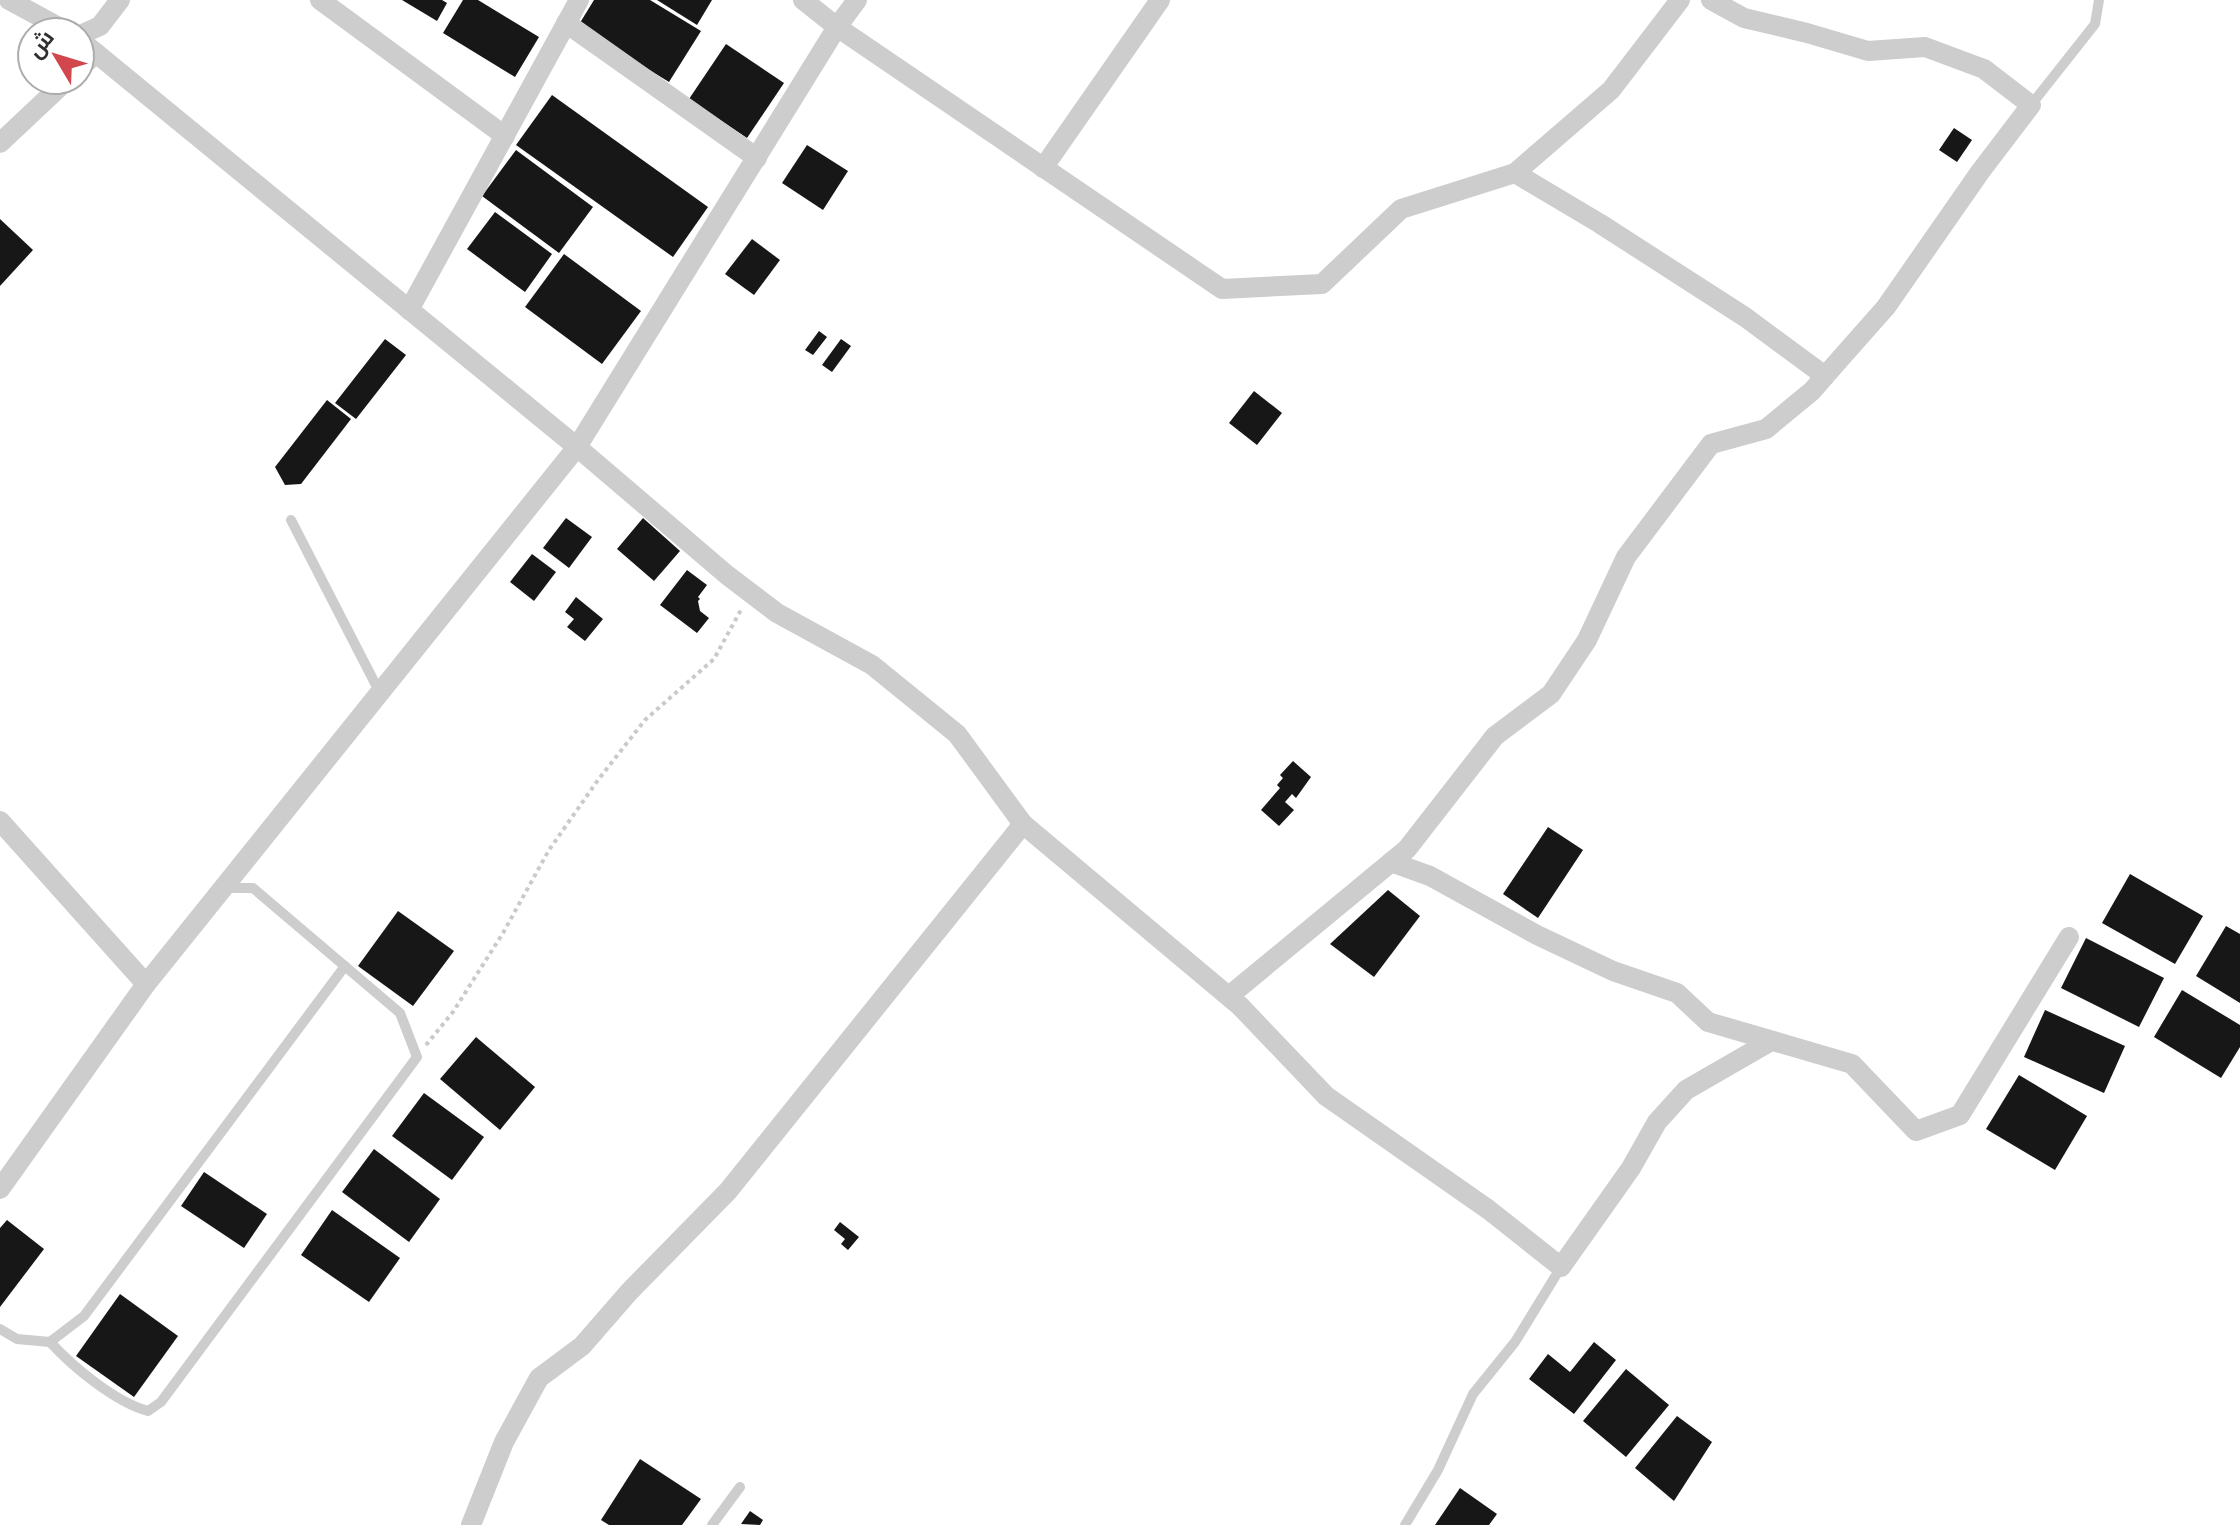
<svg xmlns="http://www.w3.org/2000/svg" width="2240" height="1525" font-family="'Roboto Condensed',Cairo,sans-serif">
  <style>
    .building { fill: #171717 }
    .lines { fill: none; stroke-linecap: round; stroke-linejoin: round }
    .path { stroke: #cacaca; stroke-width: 4; stroke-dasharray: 4 4; stroke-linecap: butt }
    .service { stroke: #cdcdcd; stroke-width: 10 }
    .minor { stroke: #cdcdcd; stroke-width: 20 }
  </style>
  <rect width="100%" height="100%" fill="#fff"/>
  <!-- building -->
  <g class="building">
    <polygon points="402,0 442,0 447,3 437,21"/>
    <polygon points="463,0 478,0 539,37 515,77 443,33"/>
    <polygon points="594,0 650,0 701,31 669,82 578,26"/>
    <polygon points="657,0 712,0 697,25"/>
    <polygon points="726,44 784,83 747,138 689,99"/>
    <polygon points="552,95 708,207 673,257 516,145"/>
    <polygon points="1954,128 1972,140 1957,162 1939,150"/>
    <polygon points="807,145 848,171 823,210 782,183"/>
    <polygon points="516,150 593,207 559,253 482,196"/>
    <polygon points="495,212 552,254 525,292 467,249"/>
    <polygon points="0,219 33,250 0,286"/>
    <polygon points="752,239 780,260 754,295 725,274"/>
    <polygon points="564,254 641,311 602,364 525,307"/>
    <polygon points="819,331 827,337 813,355 805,350"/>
    <polygon points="385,339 406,355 356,419 335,403"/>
    <polygon points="841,339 851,346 832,372 822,365"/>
    <polygon points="1254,391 1282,413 1257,445 1229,423"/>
    <polygon points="327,400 351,419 301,484 285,485 275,467"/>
    <polygon points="566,518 592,537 569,568 543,548"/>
    <polygon points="643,518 680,551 654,581 617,549"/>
    <polygon points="532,554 556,572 534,601 510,582"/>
    <polygon points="687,570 707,585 698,597 700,599 698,601 700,611 709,618 697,633 660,605"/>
    <polygon points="576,597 603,619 585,641 567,627 574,619 565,612"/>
    <polygon points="1293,761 1311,777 1296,798 1292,794 1285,802 1294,810 1279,826 1261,810 1280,788 1277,785 1283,778 1280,775"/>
    <polygon points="1548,827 1583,850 1538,918 1503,894"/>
    <polygon points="2130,874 2203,916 2175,964 2102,923"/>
    <polygon points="1388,890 1420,916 1374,977 1330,944"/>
    <polygon points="398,911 454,951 413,1006 358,966"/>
    <polygon points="2226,926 2240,934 2240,1003 2196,976"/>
    <polygon points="2086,938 2164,978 2139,1027 2061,988"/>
    <polygon points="2182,990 2240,1025 2240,1047 2221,1078 2154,1037"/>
    <polygon points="2045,1010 2125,1046 2104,1093 2024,1057"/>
    <polygon points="476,1037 535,1087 500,1130 440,1079"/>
    <polygon points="2019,1075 2087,1116 2055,1170 1986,1129"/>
    <polygon points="424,1093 484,1137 452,1180 392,1136"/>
    <polygon points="374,1149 440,1199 409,1242 342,1192"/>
    <polygon points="204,1172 267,1214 244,1248 181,1206"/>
    <polygon points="332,1210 400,1258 369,1302 301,1255"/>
    <polygon points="7,1220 44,1249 0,1307 0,1228"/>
    <polygon points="840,1222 859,1237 848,1250 841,1244 845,1239 834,1230"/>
    <polygon points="120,1294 178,1336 134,1397 76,1356"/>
    <polygon points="1594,1342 1616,1360 1574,1414 1529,1379 1548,1354 1570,1372"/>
    <polygon points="1626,1369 1669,1405 1626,1457 1583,1421"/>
    <polygon points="1677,1416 1712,1442 1674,1501 1635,1468"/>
    <polygon points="640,1459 701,1499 682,1525 609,1525 601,1520"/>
    <polygon points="1460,1488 1497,1514 1489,1525 1435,1525"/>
    <polygon points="750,1511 763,1520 760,1525 741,1524"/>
  </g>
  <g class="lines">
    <!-- path -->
    <polyline class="path" points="426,1045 453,1012 503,933 549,850 598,780 645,720 714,659 742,608"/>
    <!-- service -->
    <g class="service">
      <polyline points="2031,105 2095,24 2099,0"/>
      <polyline points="291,520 380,693"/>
      <polyline points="0,1329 17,1339 50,1342 84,1316 345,966"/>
      <path d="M50,1342C73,1367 115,1402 148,1411L161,1402L417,1057L400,1013L253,888H226"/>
      <polyline points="712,1525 740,1487"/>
      <polyline points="1405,1525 1438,1470 1473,1394 1515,1342 1561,1267"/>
    </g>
    <!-- minor -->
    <g class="minor">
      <polyline points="9,0 68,32"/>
      <polyline points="320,0 505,136"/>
      <polyline points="803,0 837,27 1222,289 1322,284 1401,209 1515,173 1611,90 1680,0"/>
      <polyline points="566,23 757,158"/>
      <polyline points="80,35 100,26 120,0"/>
      <polyline points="80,40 577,447 727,575 777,613 872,665 957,734 1023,824 1240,1006 1326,1096 1489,1210 1561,1267 1631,1168 1657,1122 1686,1090 1771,1041"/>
      <polyline points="80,68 96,53"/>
      <polyline points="0,143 67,80"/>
      <polyline points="1043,168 1160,0"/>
      <polyline points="1515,173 1599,223 1745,317 1825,376 1886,307 1980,172 2031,105 1984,69 1925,47 1868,51 1807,33 1744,18 1711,0"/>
      <polyline points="409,310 579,0"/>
      <polyline points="0,821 146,984"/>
      <polyline points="1391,862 1430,876 1537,935 1613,971 1677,993 1708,1022 1852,1064 1916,1131 1960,1115 2069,937"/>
      <polyline points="1229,996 1407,849 1495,736 1551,694 1587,640 1626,557 1711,444 1766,429 1812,391 1825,376"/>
      <polyline points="0,1189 146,984 577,447 837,27 857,0"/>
      <polyline points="471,1525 504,1442 539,1378 582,1346 629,1292 728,1191 1023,824"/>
    </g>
  </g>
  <!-- north arrow -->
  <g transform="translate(56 56) rotate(308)"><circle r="38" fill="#ffffff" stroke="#acacac" stroke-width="2"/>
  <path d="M0-6L14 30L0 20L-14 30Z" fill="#d1474d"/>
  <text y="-12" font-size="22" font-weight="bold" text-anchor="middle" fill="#303030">ش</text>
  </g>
</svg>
